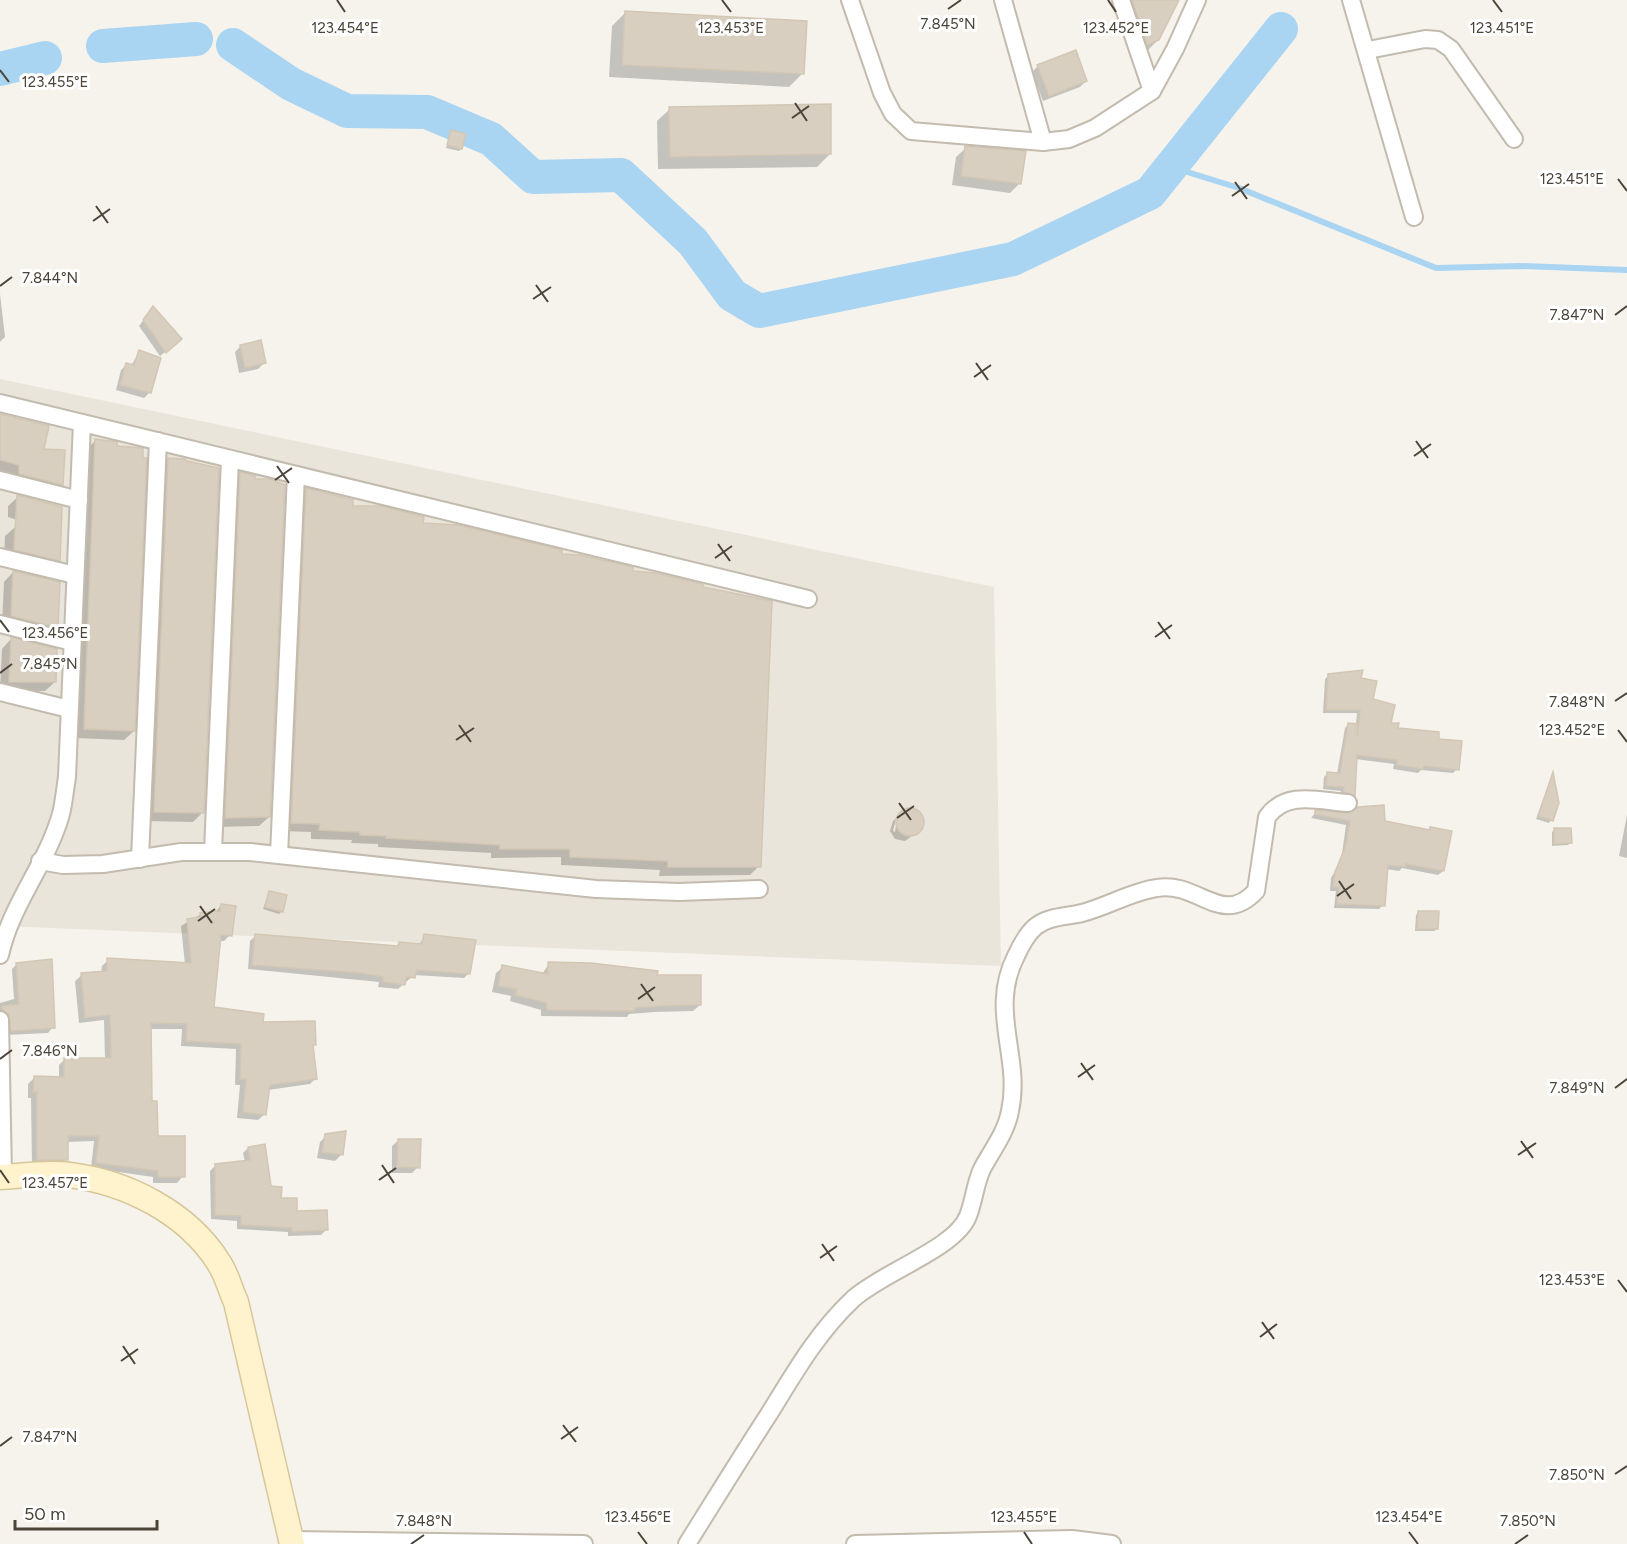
<svg xmlns="http://www.w3.org/2000/svg" width="1627" height="1544" font-family="Figtree,sans-serif">
  <style>
    .residential { fill: #eae5da }
    .shadow { fill: #0003 }
    .lines { fill: none; stroke-linecap: round; stroke-linejoin: round }
    .stream { stroke: #a9d4f2; stroke-width: 6 }
    .river { stroke: #a9d4f2; stroke-width: 34 }
    .building { fill: #d8cfc1; stroke: #d3c7b4; stroke-width: 1.5 }
    .street-casing { stroke: #c2bbae; stroke-width: 20 }
    .secondary-casing { stroke: #d6c79b; stroke-width: 27 }
    .street { stroke: #fff; stroke-width: 16 }
    .secondary { stroke: #fff3cd; stroke-width: 24 }
    .ticks { fill: none; stroke: #4b4439; stroke-width: 2 }
    .ticks-label { font-size: 15px; text-anchor: middle; fill: #4b4439; stroke: #fff; stroke-width: 6; stroke-linejoin: round; paint-order: stroke }
  </style>
  <rect width="100%" height="100%" fill="#f6f3ec"/>
  <!-- residential -->
  <polygon class="residential" points="0,379 994,587 1001,966 0,926"/>
  <!-- shadow -->
  <g class="shadow">
    <polygon points="1116,0 1174,0 1158,40 1148,50 1138,53"/>
    <polygon points="625,13 802,74 789,87 609,77 612,26"/>
    <polygon points="1038,66 1086,81 1080,87 1043,101 1032,72"/>
    <polygon points="670,109 830,154 817,167 658,169 657,121"/>
    <polygon points="452,132 461,149 459,151 446,148"/>
    <polygon points="966,148 1019,184 1010,193 952,185 956,157"/>
    <polygon points="0,294 5,337 0,342"/>
    <polygon points="149,313 175,344 160,356 139,326"/>
    <polygon points="241,346 264,363 258,369 239,373 235,352"/>
    <polygon points="139,352 150,392 144,398 116,390 121,370 127,364 131,366"/>
    <polygon points="0,416 43,450 62,485 53,494 10,483 11,474 0,471"/>
    <polygon points="95,441 134,731 124,740 75,738 86,450"/>
    <polygon points="168,460 203,812 193,822 145,821 159,469"/>
    <polygon points="240,474 269,817 259,826 216,827 231,483"/>
    <polygon points="306,490 351,507 560,555 759,866 750,875 659,876 660,870 561,865 561,857 491,858 491,853 378,847 378,844 351,843 352,840 311,839 311,832 282,831 297,499"/>
    <polygon points="18,497 61,508 60,519 51,529 60,530 59,560 49,569 4,559 5,536 15,527 45,529 8,517 8,506"/>
    <polygon points="13,572 57,627 47,637 2,625 4,582"/>
    <polygon points="11,639 55,682 45,691 0,691 2,649"/>
    <polygon points="1329,675 1359,679 1389,724 1396,729 1437,740 1457,769 1453,773 1421,770 1418,773 1393,769 1394,764 1355,759 1354,795 1350,799 1340,796 1341,791 1323,789 1324,777 1328,773 1337,774 1345,728 1349,724 1356,725 1357,713 1323,713 1325,679"/>
    <polygon points="1552,775 1551,820 1549,823 1536,819"/>
    <polygon points="908,810 917,812 922,820 920,830 905,841 895,839 890,831 893,821 896,818 893,831 895,832 898,815"/>
    <polygon points="1316,812 1428,831 1431,828 1443,871 1438,875 1402,868 1399,871 1386,869 1383,905 1379,909 1334,908 1336,891 1330,891 1331,878 1341,861 1346,825 1311,818"/>
    <polygon points="1627,815 1627,858 1619,856"/>
    <polygon points="1554,830 1570,843 1568,845 1552,846 1552,832"/>
    <polygon points="269,892 282,911 279,914 263,909"/>
    <polygon points="221,905 230,935 224,941 219,941 212,1009 261,1024 314,1044 312,1047 316,1078 310,1084 268,1090 265,1114 258,1120 237,1118 240,1085 235,1085 236,1049 181,1046 182,1029 149,1029 150,1102 157,1138 183,1176 177,1183 153,1183 153,1177 91,1168 94,1141 66,1142 66,1159 60,1165 32,1165 31,1098 28,1098 28,1084 34,1078 59,1078 59,1065 65,1059 105,1059 104,1020 79,1023 75,981 82,975 101,973 102,966 108,960 185,964 181,926 201,914 215,913"/>
    <polygon points="1418,913 1437,929 1434,931 1415,931 1416,915"/>
    <polygon points="255,936 395,948 399,943 419,945 425,936 469,973 464,978 414,975 398,989 378,987 379,982 248,969 250,941"/>
    <polygon points="17,964 53,1027 48,1033 6,1035 0,1017 0,1003 14,999 12,969"/>
    <polygon points="549,964 656,977 700,1005 693,1011 654,1012 629,1014 627,1017 541,1016 541,1010 510,1001 511,996 492,992 496,973 503,967 542,974"/>
    <polygon points="345,1133 341,1155 335,1161 317,1158 320,1142 326,1136"/>
    <polygon points="399,1140 418,1167 412,1173 392,1173 392,1146"/>
    <polygon points="248,1148 280,1199 295,1212 326,1230 321,1235 288,1236 288,1232 237,1229 237,1221 211,1219 210,1171 215,1166 245,1162 243,1153"/>
  </g>
  <g class="lines">
    <!-- stream -->
    <polyline class="stream" points="1171,167 1239,188 1436,268 1521,266 1627,270"/>
    <!-- river -->
    <g class="river">
      <polyline points="233,45 291,84 347,111 427,112 491,139 533,177 621,175 693,242 732,295 759,311 1013,259 1150,193 1281,29"/>
      <polyline points="103,46 196,39"/>
      <polyline points="0,69 45,58"/>
    </g>
  </g>
  <!-- building -->
  <g class="building">
    <polygon points="1132,0 1179,0 1159,40 1147,45"/>
    <polygon points="625,11 807,21 804,74 622,65"/>
    <polygon points="1076,50 1087,81 1049,96 1037,65"/>
    <polygon points="831,104 831,154 670,157 669,107"/>
    <polygon points="451,130 466,134 462,149 447,145"/>
    <polygon points="965,146 1026,151 1021,184 961,176"/>
    <polygon points="153,306 182,339 166,353 143,320"/>
    <polygon points="261,340 266,363 245,368 240,345"/>
    <polygon points="139,350 161,358 151,393 120,385 126,363 134,365"/>
    <polygon points="0,414 49,426 44,449 65,450 63,485 19,474 19,465 0,460"/>
    <polygon points="95,439 117,442 117,446 143,448 143,458 147,458 135,731 84,729"/>
    <polygon points="168,458 185,459 187,461 219,468 204,813 154,812"/>
    <polygon points="240,472 255,476 255,479 270,479 285,485 270,817 225,818"/>
    <polygon points="306,488 353,500 353,506 382,506 424,517 423,523 459,525 562,550 562,554 580,555 633,567 633,571 655,573 703,584 703,587 772,601 761,867 668,867 668,861 570,857 570,849 500,849 500,845 386,838 386,836 360,835 360,832 319,830 320,824 291,823"/>
    <polygon points="17,495 62,507 60,561 14,550"/>
    <polygon points="13,571 60,582 58,628 11,616"/>
    <polygon points="11,637 57,649 56,682 9,682"/>
    <polygon points="1363,670 1361,678 1377,681 1373,699 1395,705 1391,723 1399,723 1398,728 1439,732 1439,739 1462,741 1459,770 1424,766 1423,769 1397,765 1397,760 1357,755 1355,796 1343,792 1344,787 1326,786 1327,772 1340,773 1348,723 1358,724 1357,737 1360,710 1326,710 1328,674"/>
    <polygon points="1553,772 1559,803 1553,821 1538,816"/>
    <polygon points="1384,805 1385,821 1430,830 1430,827 1452,831 1444,871 1405,864 1405,867 1388,865 1385,906 1337,904 1339,887 1333,887 1335,872 1346,845 1350,821 1315,814 1315,810 1348,813 1358,807"/>
    <circle cx="910" cy="822" r="14"/>
    <polygon points="1554,828 1571,828 1572,843 1554,844"/>
    <polygon points="269,891 287,895 283,912 265,907"/>
    <polygon points="221,904 236,906 232,936 221,935 214,1007 264,1014 263,1022 315,1021 316,1045 313,1045 317,1079 270,1085 266,1115 243,1112 246,1079 240,1079 241,1044 186,1041 187,1024 151,1023 152,1101 157,1101 158,1136 185,1136 185,1177 158,1177 158,1171 96,1163 99,1136 68,1136 68,1160 37,1160 37,1092 33,1092 34,1076 64,1077 64,1058 111,1058 110,1015 85,1018 81,973 107,971 107,958 191,963 187,919 201,917 200,913 220,911"/>
    <polygon points="1418,911 1439,911 1438,929 1417,929"/>
    <polygon points="255,934 398,946 399,942 422,944 424,934 476,940 470,974 417,970 415,978 406,977 405,985 383,982 383,977 360,973 252,965"/>
    <polygon points="52,959 55,1028 11,1031 9,1015 3,1010 2,1006 19,1004 16,963"/>
    <polygon points="548,962 591,963 658,971 657,975 701,975 701,1005 662,1006 635,1008 635,1011 547,1010 547,1003 515,995 517,989 498,986 502,965 548,974"/>
    <polygon points="346,1131 343,1155 322,1152 325,1134"/>
    <polygon points="398,1139 421,1139 420,1168 397,1167"/>
    <polygon points="265,1144 271,1186 282,1187 281,1198 297,1198 297,1211 327,1210 328,1230 292,1232 292,1228 241,1225 241,1216 215,1215 215,1164 250,1160 248,1147"/>
  </g>
  <g class="lines">
    <!-- street casing -->
    <g class="street-casing">
      <g id="street">
        <polyline points="850,0 882,93 893,114 911,131 1043,142 1069,139 1095,128 1152,91 1175,49 1197,0"/>
        <polyline points="1003,0 1043,142"/>
        <polyline points="1121,0 1152,91"/>
        <polyline points="1351,0 1414,217"/>
        <polyline points="1368,50 1425,39 1438,40 1451,49 1514,139"/>
        <polyline points="0,403 808,599"/>
        <polyline points="0,480 79,500"/>
        <polyline points="0,557 75,575"/>
        <polyline points="0,624 72,642"/>
        <polyline points="0,692 69,709"/>
        <polyline points="213,851 230,459"/>
        <polyline points="279,855 296,475"/>
        <polyline points="140,859 158,441"/>
        <polyline points="40,861 63,865 103,864 181,852 250,852 596,889 679,892 759,889"/>
        <path d="M0,955C11,904 47,864 61,814C64,802 65,789 67,777L82,423"/>
        <polyline points="0,1020 3,1176"/>
        <polyline points="291,1540 584,1544"/>
        <path d="M687,1544C714,1501 741,1457 769,1414C795,1372 817,1333 853,1299C883,1272 956,1248 968,1216C974,1201 975,1184 982,1169C992,1150 1006,1133 1010,1111C1022,1057 988,1011 1016,956C1021,945 1026,935 1035,927C1048,916 1066,917 1082,913C1106,907 1133,891 1157,888C1199,881 1221,928 1256,891L1267,817C1286,790 1319,801 1348,803"/>
        <polyline points="855,1544 1072,1539 1112,1544"/>
      </g>
    </g>
    <!-- secondary casing -->
    <g class="secondary-casing">
      <path id="secondary" d="M0,1177C22,1176 47,1172 69,1175C127,1182 188,1213 219,1263C227,1275 230,1289 236,1302L292,1544"/>
    </g>
    <!-- street -->
    <use href="#street" class="street"/>
    <!-- secondary -->
    <use href="#secondary" class="secondary"/>
  </g>
  <!-- ticks -->
  <path class="ticks" d="M337,0L345,12M722,0L731,12M1108,0L1116,12M1493,0L1502,12M948,9L961,0M0,70L9,82M795,103L807,121M792,118L809,106M1618,179L1627,191M1235,182L1247,199M1232,196L1249,184M96,206L108,223M93,221L110,209M536,285L548,302M0,286L12,277M533,299L551,287M1615,315L1627,306M976,363L988,380M974,377L991,365M1416,441L1428,458M1414,456L1431,444M277,466L289,483M275,480L292,468M718,544L730,561M715,558L732,546M0,620L9,632M1158,622L1170,639M1155,637L1172,625M0,673L12,664M1615,701L1627,693M459,725L471,742M1618,730L1627,742M456,740L474,728M899,803L911,820M897,818L914,806M1339,881L1351,899M1337,896L1354,884M200,906L212,923M198,921L215,909M641,984L653,1001M638,999L655,987M0,1059L12,1050M1081,1063L1093,1080M1078,1077L1095,1065M1615,1088L1627,1079M1521,1141L1533,1158M1518,1155L1536,1143M382,1165L394,1183M0,1170L9,1183M379,1180L396,1168M822,1244L834,1261M820,1258L837,1246M1618,1280L1627,1292M1262,1322L1274,1339M1260,1337L1277,1324M123,1346L135,1364M121,1361L138,1349M563,1425L576,1442M561,1439L578,1427M0,1446L12,1437M1615,1474L1627,1466M638,1532L647,1544M1024,1532L1032,1544M1409,1532L1418,1544M411,1544L424,1535M1515,1544L1528,1535"/>
  <g class="ticks-label">
    <text x="948" y="29">7.845°N</text>
    <text x="731" y="33">123.453°E</text>
    <text x="1116" y="33">123.452°E</text>
    <text x="1502" y="33">123.451°E</text>
    <text x="345" y="33">123.454°E</text>
    <text x="55" y="87">123.455°E</text>
    <text x="1572" y="184">123.451°E</text>
    <text x="50" y="283">7.844°N</text>
    <text x="1577" y="320">7.847°N</text>
    <text x="55" y="638">123.456°E</text>
    <text x="50" y="669">7.845°N</text>
    <text x="1577" y="707">7.848°N</text>
    <text x="1572" y="735">123.452°E</text>
    <text x="50" y="1056">7.846°N</text>
    <text x="1577" y="1093">7.849°N</text>
    <text x="55" y="1188">123.457°E</text>
    <text x="1572" y="1285">123.453°E</text>
    <text x="50" y="1442">7.847°N</text>
    <text x="1577" y="1480">7.850°N</text>
    <text x="638" y="1522">123.456°E</text>
    <text x="1024" y="1522">123.455°E</text>
    <text x="1409" y="1522">123.454°E</text>
    <text x="424" y="1526">7.848°N</text>
    <text x="1528" y="1526">7.850°N</text>
  </g>
  <!-- scale -->
  <path d="M15 1520v9h142v-9" fill="none" stroke="#4b4439" stroke-width="3"/>
  <text x="24" y="1520" font-size="18" fill="#4b4439" stroke="#ffffff" stroke-width="4.5" paint-order="stroke">50 m</text>
</svg>
